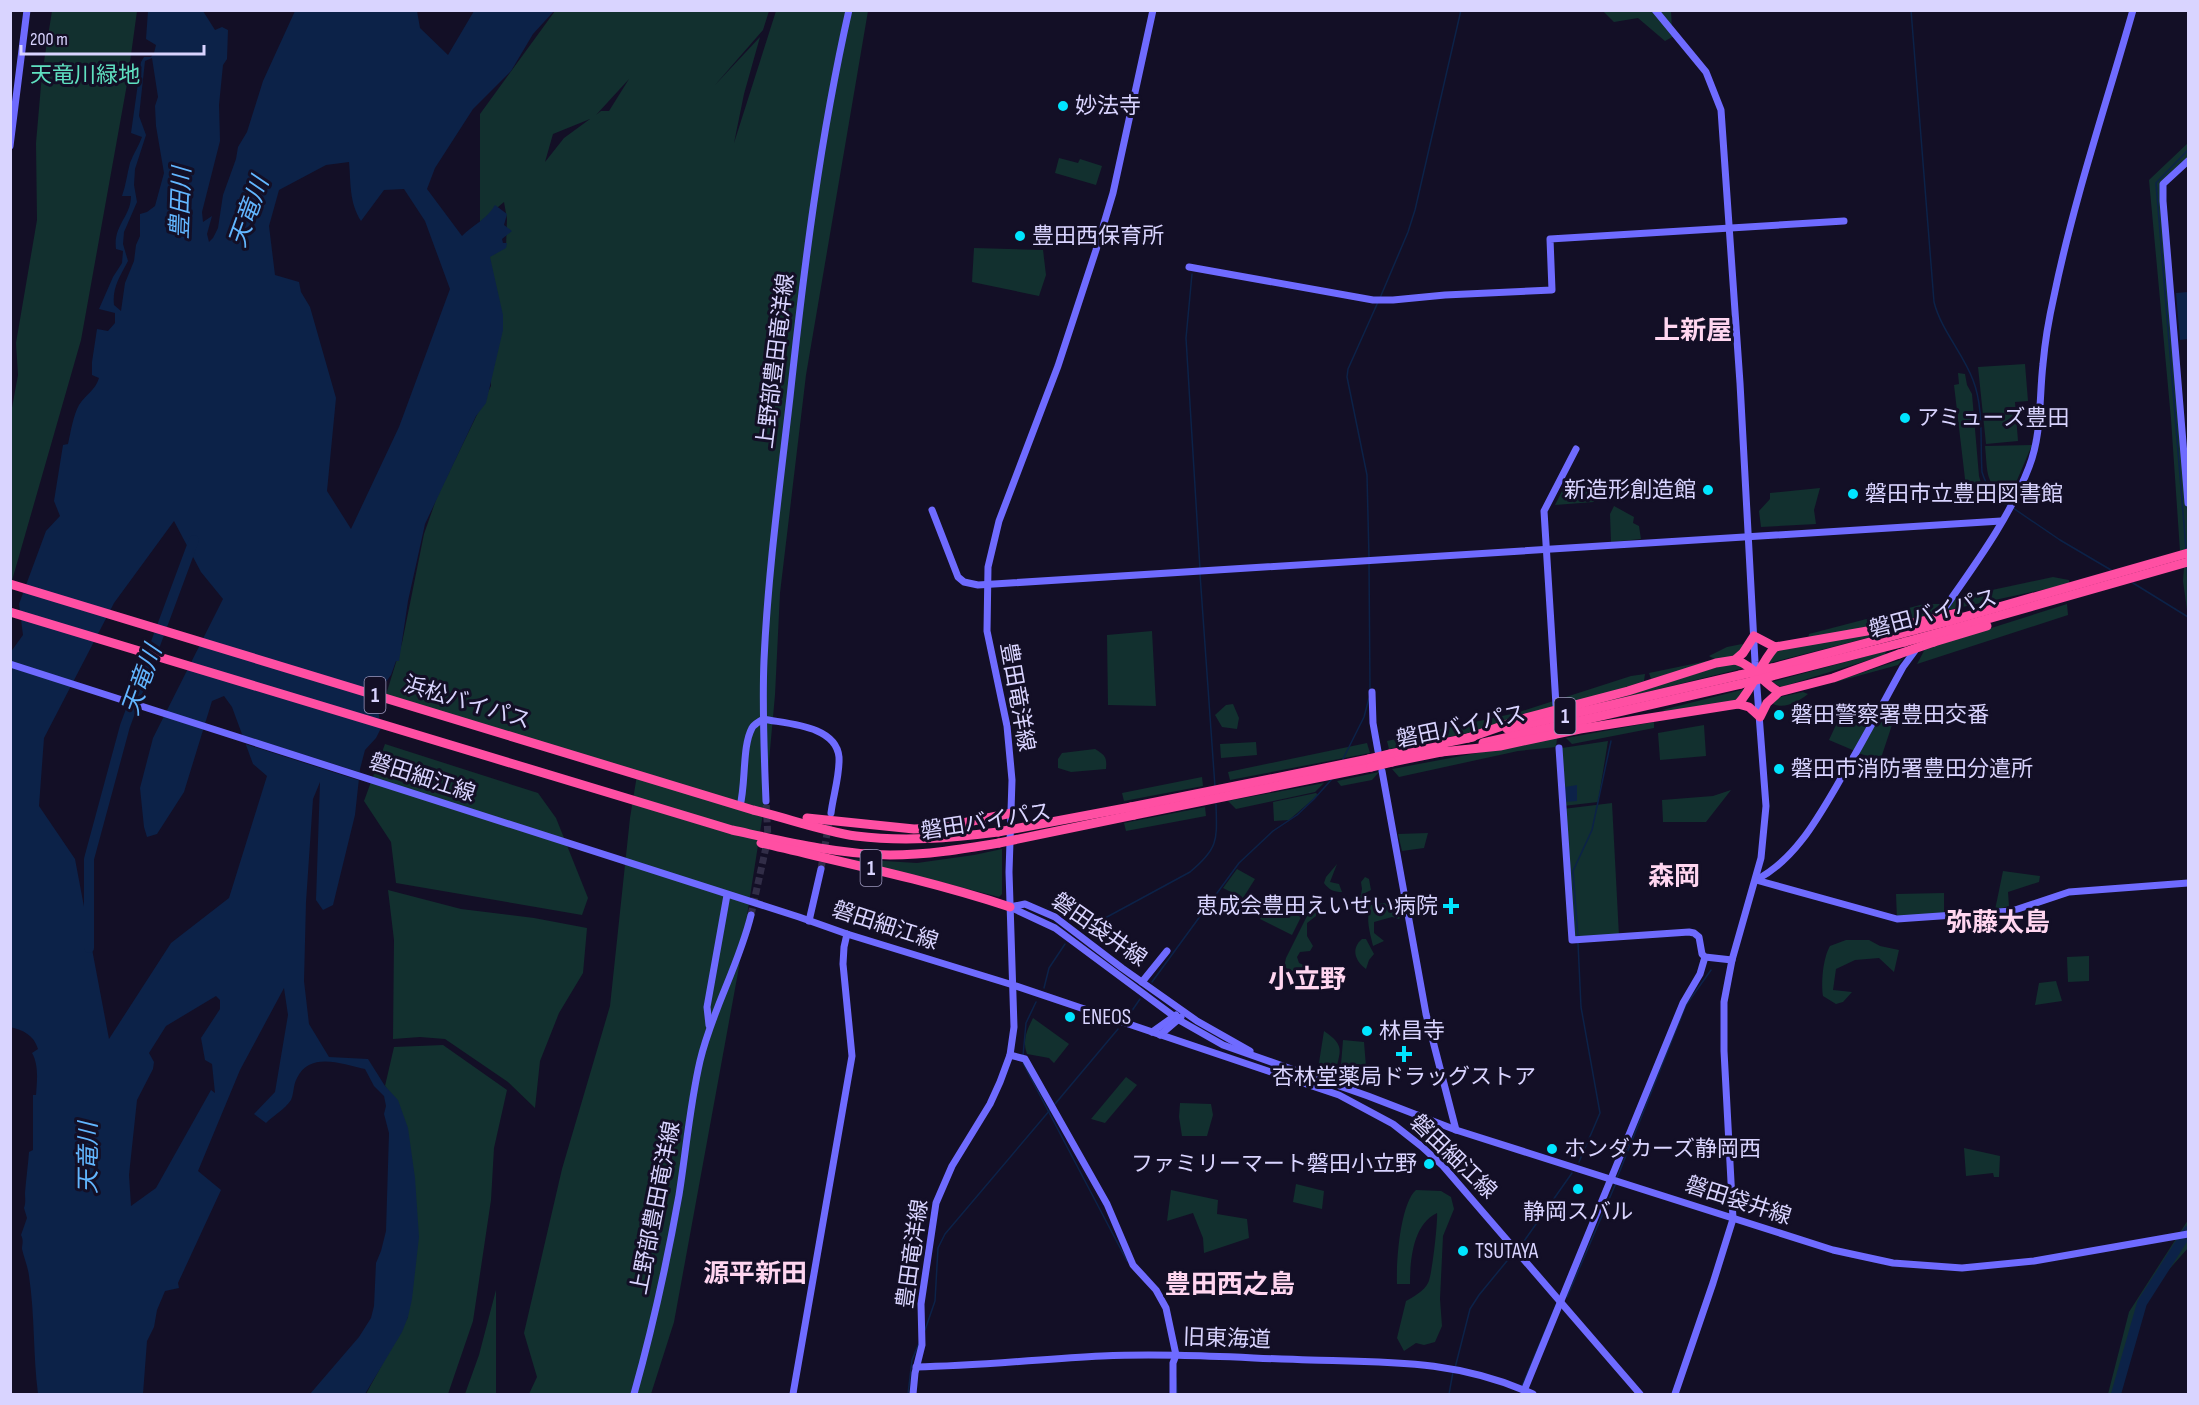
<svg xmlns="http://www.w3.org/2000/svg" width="2199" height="1405" font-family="'Sofia Sans Condensed','Noto Sans JP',sans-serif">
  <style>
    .green { fill: #12302f; fill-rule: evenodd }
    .water { fill: #0c2248; fill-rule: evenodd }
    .pier { fill: #130f26 }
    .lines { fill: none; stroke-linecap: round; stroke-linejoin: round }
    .stream { stroke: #0c2248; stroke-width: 1.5 }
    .river { stroke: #0c2248; stroke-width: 10 }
    .secondary-tunnel { stroke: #312d47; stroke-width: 7; stroke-dasharray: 7 3.5; stroke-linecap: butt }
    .secondary { stroke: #6f6bff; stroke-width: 7 }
    .highway { stroke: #ff4fa3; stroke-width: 9 }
    .highway-bridge { stroke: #ff4fa3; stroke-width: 9 }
    .poi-dot { fill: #00e5ff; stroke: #130f26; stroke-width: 2 }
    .labels { text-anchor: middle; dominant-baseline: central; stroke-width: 6; stroke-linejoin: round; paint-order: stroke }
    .shield { fill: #130f26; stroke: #9e99be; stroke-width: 1.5 }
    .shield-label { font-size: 21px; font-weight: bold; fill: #d9d4ff }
    .park-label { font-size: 22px; fill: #5fe0c0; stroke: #130f26 }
    .poi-label { font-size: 22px; fill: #d9d4ff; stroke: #130f26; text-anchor: start }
    .street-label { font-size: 22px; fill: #d9d4ff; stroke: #130f26 }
    .water-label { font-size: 24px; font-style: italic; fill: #62b6ff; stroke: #130f26 }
    .quarter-label { font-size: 26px; font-weight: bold; fill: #ffd6f0; stroke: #130f26 }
  </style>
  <rect width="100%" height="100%" fill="#130f26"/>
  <!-- green -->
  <g class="green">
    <polygon points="52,11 137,11 127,84 81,340 11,584 11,413 18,375 16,343 37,220 36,143 42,74"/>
    <path d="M555,11H769L763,30L715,85L760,37L744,94L734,143L776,11H868L806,375L780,593L775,695L766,794L739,967L674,1322L651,1394H529L537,1377L524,1333L562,1169L610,1006L630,818L637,775L385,698L402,643L424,534L437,497L491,386L490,256L506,247L507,219L504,202L480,222V114ZM629,79L609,111H601L596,115ZM590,119L564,138L545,162L553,134Z"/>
    <polygon points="1603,11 1671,11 1672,30 1676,35 1665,41 1638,18 1614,22"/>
    <polygon points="2188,143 2188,160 2163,184 2188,503 2188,549 2180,551 2171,419 2149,180"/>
    <polygon points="1059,158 1078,163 1080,159 1102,166 1096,185 1055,173"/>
    <polygon points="974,248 1043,250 1046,275 1039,296 972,282"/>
    <polygon points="2025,364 2028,401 2015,402 2018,441 1986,444 1978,367"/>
    <polygon points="1958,373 1965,374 1967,385 1972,394 1979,476 1985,498 1967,496 1954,385 1959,384"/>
    <path d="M2032,445L2009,499C1984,483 1988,474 1985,446Z"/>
    <polygon points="1592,481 1594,502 1555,505 1566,483"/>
    <polygon points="1820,488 1814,510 1816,524 1761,527 1759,511 1770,499 1770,493"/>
    <polygon points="1614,506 1634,517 1633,523 1639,526 1641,539 1611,542 1610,514"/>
    <polygon points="2188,567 2188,617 2183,581 2184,568"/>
    <polygon points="2053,577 2069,580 2069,584 1944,611 1950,599"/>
    <polygon points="1924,604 1940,604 1932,615 1808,639 1809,634"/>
    <polygon points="2067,604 2068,615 1917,664 1925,649"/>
    <polygon points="1910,627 1765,664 1775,647"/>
    <polygon points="1152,631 1156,706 1108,705 1107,635"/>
    <polygon points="1742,644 1748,648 1738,658 1720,662 1709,656 1727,647"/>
    <polygon points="1886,651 1885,655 1781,687 1772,682"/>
    <polygon points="1903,659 1898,665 1825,685"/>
    <polygon points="1707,661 1706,663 1651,679 1649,673"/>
    <polygon points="1734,662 1744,668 1586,707"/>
    <polygon points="1645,674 1644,681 1560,709 1468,733 1389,749 1387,741 1516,713 1631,676"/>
    <path d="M1749,688C1732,711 1694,709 1668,712L1662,710Z"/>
    <path d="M1803,692L1808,694C1798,702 1783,710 1771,703L1780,697Z"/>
    <polygon points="1233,704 1239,718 1237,729 1222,727 1215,715 1226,705"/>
    <polygon points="1879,706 1855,751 1829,740 1842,712"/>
    <polygon points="1878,713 1894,719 1880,761 1856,752"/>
    <polygon points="1654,722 1654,728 1572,744 1566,738"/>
    <polygon points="1704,725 1706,756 1660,760 1658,733"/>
    <polygon points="1557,738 1556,747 1518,751 1399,777 1392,769"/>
    <polygon points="1608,741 1598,802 1563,806 1562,748"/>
    <polygon points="1256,742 1257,755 1221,758 1220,744"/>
    <polygon points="1367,743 1370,753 1230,780 1228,772"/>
    <polygon points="385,744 538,793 556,818 588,898 582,915 396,883 391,842 364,801"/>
    <path d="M1095,749C1105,755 1107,757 1106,769L1071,772L1058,768V759L1062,753Z"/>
    <polygon points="1379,772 1372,780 1341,786 1337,781"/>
    <polygon points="1202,777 1203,786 1124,801 1122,793"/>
    <polygon points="1324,783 1315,792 1236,809 1228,801"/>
    <polygon points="1731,790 1706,822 1663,822 1662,800 1713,796"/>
    <polygon points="1316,793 1318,795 1289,820 1274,821 1273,802"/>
    <polygon points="1612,803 1619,936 1572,940 1563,809"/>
    <polygon points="1205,807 1206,816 1126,831 1124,823"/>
    <polygon points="1428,833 1424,848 1402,851 1398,834"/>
    <polygon points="1002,849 1002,894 999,897 851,859 917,863 974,855"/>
    <path d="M1337,864L1330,882L1339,884L1342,892C1334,892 1329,890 1324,883L1326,877Z"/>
    <polygon points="1237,869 1255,879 1243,898 1223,888"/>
    <polygon points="2003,871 2040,876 2039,882 2008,892 2009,906 1995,910"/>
    <polygon points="1365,877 1369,879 1371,890 1365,893 1367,902 1365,904 1352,899 1361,895 1362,889 1361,882"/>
    <polygon points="388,890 461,909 534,918 587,928 583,973 559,1013 540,1061 535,1108 508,1082 445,1039 420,1037 393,1039 394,940"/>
    <polygon points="1276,892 1305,909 1292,935 1260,919"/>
    <polygon points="1944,893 1944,916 1897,919 1896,894"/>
    <path d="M1384,903L1400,907L1404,913L1399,919L1392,917L1374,922V933L1384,941L1373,946C1370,932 1365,919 1371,905Z"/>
    <polygon points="1310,910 1316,913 1316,916 1307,923 1307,936 1313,946 1310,951 1300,952 1297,957 1299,963 1311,968 1310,972 1299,974 1284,967 1286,958"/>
    <path d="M1362,939H1366L1374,954L1369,960L1366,969C1356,962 1350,949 1362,939Z"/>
    <path d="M1846,940H1869L1880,946L1899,950L1894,972L1879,958L1855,960L1836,969L1833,990L1852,992L1843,1002L1836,1004L1823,996C1821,982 1823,958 1830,946Z"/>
    <polygon points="2089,956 2089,981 2068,982 2067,957"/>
    <polygon points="2056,981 2062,1001 2035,1005 2039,983"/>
    <path d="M1033,1018L1069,1044L1054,1063L1049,1058L1027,1054C1022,1040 1027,1030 1033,1018Z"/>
    <path d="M1324,1031C1346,1046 1340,1051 1335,1074L1318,1069Z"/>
    <polygon points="1343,1040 1364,1042 1367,1079 1340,1077"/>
    <polygon points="443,1045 507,1090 494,1148 491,1200 473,1321 448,1394 366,1394 408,1317 389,1091 385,1086 394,1047"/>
    <polygon points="1126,1077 1137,1085 1105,1123 1091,1119"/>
    <polygon points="1180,1103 1211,1104 1213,1115 1207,1136 1182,1136 1179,1117"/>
    <polygon points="1964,1148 2000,1156 1999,1177 1994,1177 1993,1173 1966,1176"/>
    <polygon points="1296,1184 1324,1191 1322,1209 1293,1202"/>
    <polygon points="1171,1190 1218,1200 1217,1214 1247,1219 1249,1238 1204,1253 1203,1238 1193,1213 1167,1221"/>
    <path d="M1416,1190L1441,1191L1451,1197L1454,1209L1443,1236L1440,1299L1442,1326L1435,1342L1424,1345L1416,1343L1404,1351L1397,1338L1406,1301C1413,1297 1424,1291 1428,1283C1432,1277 1438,1221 1437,1213C1413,1224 1410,1260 1410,1284H1397C1396,1263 1400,1204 1416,1190Z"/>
    <polygon points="2188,1220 2188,1248 2150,1291 2125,1363 2120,1394 2108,1394 2129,1312"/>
    <polygon points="496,1290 496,1394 465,1394 479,1355"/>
  </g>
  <!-- water -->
  <g class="water">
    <path d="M148,11H203L215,30L222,27L228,30L227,59L223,65L219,105L220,141L202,212L203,222L212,216L207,234L209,242L213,238L218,228L223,195L236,159L238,147L247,132L263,81L295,11H417L420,28L448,55L474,11H554L533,34L511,71L473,109L435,168L427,189L462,236C473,225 487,219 495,205L507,214L504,225L512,231L502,239L503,243H507L506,248L490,257L503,315V330L486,403L476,416L425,524L408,601L399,661H396L391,675L380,690L377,703L381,728L376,738L365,750L360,769L355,815L333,905L323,910L316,900L320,782L313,799L306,902L304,981L309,1024L329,1057L368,1059L385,1086L398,1100L408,1128L415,1178L419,1237L412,1299L408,1317L402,1332L365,1394H310L359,1337L371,1318L374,1306L376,1263L381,1251L386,1231L389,1133L384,1114L386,1106L384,1096L374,1086L365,1069C342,1064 310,1051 297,1078C293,1085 294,1094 291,1100C285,1109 273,1116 266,1123L254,1114L275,1092L288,1015L284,988L240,1070L198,1171L221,1190L178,1283L179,1288L165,1291L157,1310L154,1327L147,1341L143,1394H38C33,1355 35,1316 29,1276C28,1267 24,1258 22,1249C22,1244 24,1241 21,1235L27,1218L24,1208C26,1202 25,1199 25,1193C26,1179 28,1166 29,1152L33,1150V1095H36C37,1081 39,1065 32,1053L38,1049C34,1035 23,1030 10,1027V653L23,635L19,604L46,531L60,516L54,501L63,445L68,444C71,431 73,416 79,405C86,394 95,391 99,378L92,375V362L97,329L108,331L115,323V313L99,309L113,277L122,263L123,251L116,249C113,225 131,217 131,196H122C126,185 127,174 130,163C133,154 139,146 142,137L131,133L141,62L144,57H151L154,53L156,45L146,39ZM152,58L158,97L155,106L156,126L164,173L155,206L147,212L140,214V236L136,245L134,261L125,283L121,311L114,305C112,288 120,276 128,261L123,244L124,232L137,202L134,185L135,169L146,135L139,116L145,61ZM349,162C351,183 349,202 361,221L384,190L404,189L425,221L450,289L399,427L351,529L327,491L336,398L310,307L301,292L299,282L275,275L269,226L279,190L326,165ZM174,521L201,572L223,599L153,738L140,788L144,827L147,837L157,834L184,792L212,701L224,696L232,707L253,764L267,776L229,898L171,943L109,1039L75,859L39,806L44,738L114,603ZM216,996L220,1000V1009L201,1038L205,1060L212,1064L215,1093L211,1090L156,1188L131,1206L129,1175L137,1100L153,1069L154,1062L149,1053L166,1026Z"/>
    <polygon points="2188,292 2188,339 2180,340 2176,293"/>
    <polygon points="1577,785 1577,801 1565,802 1565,787"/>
  </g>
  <!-- pier -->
  <polygon class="pier" points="239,734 362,773 361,781 242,743"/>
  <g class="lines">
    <!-- stream -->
    <g class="stream">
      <path d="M1911,10L1934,302C1941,330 1963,353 1973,380C1984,408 1980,443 1982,472C1987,488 1994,498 2009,506"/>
      <polyline points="1192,274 1186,338 1200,569"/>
      <polyline points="1380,298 1408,232 1415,210 1461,10"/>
      <polyline points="2013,508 2060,540 2111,570"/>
      <polyline points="2186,549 2156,183 2188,150"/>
      <polyline points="1369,558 1367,475 1347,377 1348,369 1378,302"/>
      <polyline points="1369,563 1370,690"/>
      <polyline points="2187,565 2188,581"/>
      <polyline points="1200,574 1215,787"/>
      <polyline points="2133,583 2188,617"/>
      <polyline points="1343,759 1364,717 1369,698"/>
      <path d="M1083,930L1190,872C1219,848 1217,840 1216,804"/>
      <polyline points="1578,938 1573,871 1592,830 1611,741"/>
      <polyline points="1578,943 1581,1007 1600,1113 1579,1162"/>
      <polyline points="1152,982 1239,863 1273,831 1297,815 1314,799 1332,779"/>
      <polyline points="1044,988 1049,968 1065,944"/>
      <polyline points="1129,1015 1140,999"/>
      <polyline points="1023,1056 1026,1023 1036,1002"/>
      <polyline points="1023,1063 1127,1261"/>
      <polyline points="1055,1104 1118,1029"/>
      <polyline points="1617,1178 1686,1005 1711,970"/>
      <polyline points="1522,1244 1572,1173"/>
      <polyline points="1567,1297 1616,1183"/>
      <polyline points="925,1330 935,1301 938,1248 945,1234 1050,1110"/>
      <polyline points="1455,1368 1470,1309 1479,1295 1511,1256"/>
      <polyline points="1176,1378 1177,1394"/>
      <polyline points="1522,1386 1556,1305"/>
      <polyline points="908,1394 912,1360 919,1343"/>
      <polyline points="1449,1394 1453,1372"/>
    </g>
    <!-- river -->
    <g class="river">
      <polyline points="89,948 89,859 125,726 194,540"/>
      <polyline points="2116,1394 2142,1303 2188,1231"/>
    </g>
    <!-- secondary-tunnel -->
    <g class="secondary-tunnel">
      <polyline points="821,869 830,816"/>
      <polyline points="751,915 768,838 766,801"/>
    </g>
    <!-- secondary -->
    <g class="secondary">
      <polyline points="1655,10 1706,72 1721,110 1740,383 1755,662 1766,806 1761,858 1732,960 1724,1002 1724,1051 1733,1219 1713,1283 1675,1394"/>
      <polyline points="10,146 27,10"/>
      <polyline points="2188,161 2163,184 2163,201 2188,503"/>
      <polyline points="1189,267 1373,300 1393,300 1445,295 1552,290 1550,239 1844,221"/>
      <polyline points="932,510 958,577 964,582 978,585 2001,521"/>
      <path d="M1937,619C1970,571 2008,522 2029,467C2042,434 2039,398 2043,364C2045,341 2049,318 2054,296C2074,199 2106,105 2133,10"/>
      <polyline points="10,664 799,917 847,934 1013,985 1339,1095 1393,1124 1421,1146 1443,1166 1640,1394"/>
      <polyline points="1372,692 1373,723 1378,751"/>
      <polyline points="1556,705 1544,511 1576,449"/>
      <polyline points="1559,748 1572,940 1689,932 1694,933 1699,937 1702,954 1705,957 1732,960"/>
      <polyline points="1382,771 1426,1014 1456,1130"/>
      <path d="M766,801C764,754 762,707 764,660C768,572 780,484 790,397C804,267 820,138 849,10"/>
      <path d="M740,806C746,784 742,746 752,728C754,724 759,722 763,719C787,724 836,725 839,757C840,775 833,796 831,813"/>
      <path d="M1756,880C1797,859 1820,814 1843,775C1864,740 1883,703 1903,667L1917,648"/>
      <polyline points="1756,880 1897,919 2012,911 2069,892 2188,883"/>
      <polyline points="1010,907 1055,928 1179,1020 1223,1045 1368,1096 1456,1130 1833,1250 1893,1263 1962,1268 2034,1261 2188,1234"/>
      <polyline points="1010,907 1025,904 1055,917 1122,968 1197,1021 1250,1051"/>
      <polyline points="809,921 821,869"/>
      <polyline points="1142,982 1167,951"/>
      <polyline points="709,1025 707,1007 727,895"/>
      <polyline points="1152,1032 1176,1015"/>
      <polyline points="1160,1035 1181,1017"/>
      <polyline points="1010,1055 1025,1059 1107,1204 1133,1265 1156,1290 1166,1308 1176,1355 1173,1363 1173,1394"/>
      <path d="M916,1367C979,1366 1040,1359 1102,1356C1172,1353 1241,1358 1310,1360C1390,1362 1458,1360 1533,1394"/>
      <polyline points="1524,1391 1683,1003 1700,974 1705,957"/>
      <path d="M634,1394C652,1330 667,1262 679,1195C686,1151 690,1104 700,1061C712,1010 739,965 751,915"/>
      <polyline points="793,1394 852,1056 843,964 844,947 847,934"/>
      <polyline points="913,1394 915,1373 922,1345 921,1304 936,1203 952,1166 990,1104 1000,1082 1010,1055 1014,1027 1009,872 1012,780 1007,726 987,631 988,567 999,521 1058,366 1096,250 1113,193 1153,10"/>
    </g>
    <!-- highway -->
    <g class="highway">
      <path d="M10,584L753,810C787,818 822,831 856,836C904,842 951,838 998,832"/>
      <path d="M10,612L732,830C783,841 836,854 890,855C927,855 963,849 999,843"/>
      <polyline points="1950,621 2188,553"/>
      <polyline points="1949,630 2188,562"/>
      <polyline points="1934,642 1987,626"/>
      <path d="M1735,660C1753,665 1763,683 1779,692"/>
      <polyline points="1772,668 1915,630"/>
      <polyline points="1772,676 1905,642"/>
      <path d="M1738,704C1754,687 1759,665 1775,647"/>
      <polyline points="1507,729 1740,675"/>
      <polyline points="1468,738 1522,719 1628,691 1716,663 1735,660 1743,653 1754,636 1775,647 1919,622"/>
      <polyline points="1483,743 1741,684"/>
      <polyline points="1441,752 1500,746 1580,729 1738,704 1749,707 1760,717 1767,703 1779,692 1833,678 1899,654"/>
      <polyline points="1390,754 1473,737"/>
      <polyline points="1392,762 1446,751"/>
      <polyline points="1131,807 1369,759"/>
      <polyline points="1134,815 1371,767"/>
      <polyline points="807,818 914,829 938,828 1012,813"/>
      <path d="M761,843C845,863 928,880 1010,907"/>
    </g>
    <!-- highway-bridge -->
    <g class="highway-bridge">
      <polyline points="1919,622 1958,613"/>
      <polyline points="1915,630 1950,621"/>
      <polyline points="1905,642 1949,630"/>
      <polyline points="1899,654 1934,642"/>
      <polyline points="1740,675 1772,668"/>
      <polyline points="1741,684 1772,676"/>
      <polyline points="1369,759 1390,754"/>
      <polyline points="1371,767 1392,762"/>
      <polyline points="998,832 1131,807"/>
      <polyline points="999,843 1134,815"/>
    </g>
  </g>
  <!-- markers -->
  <g class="poi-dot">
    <circle cx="1063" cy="106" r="6"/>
    <circle cx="1020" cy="236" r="6"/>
    <circle cx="1905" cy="418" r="6"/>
    <circle cx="1708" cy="490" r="6"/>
    <circle cx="1853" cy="494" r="6"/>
    <circle cx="1779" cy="715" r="6"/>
    <circle cx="1779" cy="769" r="6"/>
    <path d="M1448 897h6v6h6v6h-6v6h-6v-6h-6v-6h6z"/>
    <circle cx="1070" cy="1017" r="6"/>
    <circle cx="1367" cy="1031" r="6"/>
    <path d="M1401 1045h6v6h6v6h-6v6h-6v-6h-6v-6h6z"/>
    <circle cx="1552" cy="1149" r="6"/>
    <circle cx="1429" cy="1164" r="6"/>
    <circle cx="1578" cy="1189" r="6"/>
    <circle cx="1463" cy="1251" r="6"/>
  </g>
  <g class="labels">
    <!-- shield labels -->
    <g class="shield">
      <rect x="364.5" y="677" width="21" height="36" rx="4.5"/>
      <rect x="1554.5" y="698" width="21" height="36" rx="4.5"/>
      <rect x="860.5" y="850" width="21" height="36" rx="4.5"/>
    </g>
    <g class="shield-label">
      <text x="375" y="695">1</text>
      <text x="1565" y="716">1</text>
      <text x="871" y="868">1</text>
    </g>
    <!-- park labels -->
    <g class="park-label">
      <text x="85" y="75">天竜川緑地</text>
    </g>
    <!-- poi labels -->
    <g class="poi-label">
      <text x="1075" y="106">妙法寺</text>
      <text x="1032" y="236">豊田西保育所</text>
      <text x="1917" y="418">アミューズ豊田</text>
      <text x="1696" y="490" text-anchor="end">新造形創造館</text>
      <text x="1865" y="494">磐田市立豊田図書館</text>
      <text x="1791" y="715">磐田警察署豊田交番</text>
      <text x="1791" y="769">磐田市消防署豊田分遣所</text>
      <text x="1438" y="906" text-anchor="end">恵成会豊田えいせい病院</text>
      <text x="1082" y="1017">ENEOS</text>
      <text x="1379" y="1031">林昌寺</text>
      <text x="1404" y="1077" text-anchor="middle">杏林堂薬局ドラッグストア</text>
      <text x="1564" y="1149">ホンダカーズ静岡西</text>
      <text x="1417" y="1164" text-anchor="end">ファミリーマート磐田小立野</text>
      <text x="1578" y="1212" text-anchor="middle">静岡スバル</text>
      <text x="1475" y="1251">TSUTAYA</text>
    </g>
    <!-- street labels -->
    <g class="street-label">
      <text transform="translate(776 361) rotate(-83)">上野部豊田竜洋線</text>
      <text transform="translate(1933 614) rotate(-15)">磐田バイパス</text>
      <text transform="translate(1017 697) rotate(80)">豊田竜洋線</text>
      <text transform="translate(467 703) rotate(17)">浜松バイパス</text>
      <text transform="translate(1461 727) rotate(-12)">磐田バイパス</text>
      <text transform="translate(422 778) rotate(18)">磐田細江線</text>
      <text transform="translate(986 822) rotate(-9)">磐田バイパス</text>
      <text transform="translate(885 926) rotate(18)">磐田細江線</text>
      <text transform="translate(1099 930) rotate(35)">磐田袋井線</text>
      <text transform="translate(1453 1157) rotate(44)">磐田細江線</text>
      <text transform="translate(1738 1201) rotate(18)">磐田袋井線</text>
      <text transform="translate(656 1208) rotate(-79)">上野部豊田竜洋線</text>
      <text transform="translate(913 1254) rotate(-82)">豊田竜洋線</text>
      <text transform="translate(1227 1339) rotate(2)">旧東海道</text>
    </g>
    <!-- water labels -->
    <g class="water-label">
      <text transform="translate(181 203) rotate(-88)">豊田川</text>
      <text transform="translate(249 212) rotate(-70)">天竜川</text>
      <text transform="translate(142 680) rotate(-70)">天竜川</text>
      <text transform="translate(88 1158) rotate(-90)">天竜川</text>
    </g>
    <!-- quarter labels -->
    <g class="quarter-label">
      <text x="1693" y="331">上新屋</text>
      <text x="1674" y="877">森岡</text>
      <text x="1998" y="923">弥藤太島</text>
      <text x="1307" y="980">小立野</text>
      <text x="755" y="1274">源平新田</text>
      <text x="1230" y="1285">豊田西之島</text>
    </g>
  </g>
  <!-- border -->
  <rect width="2199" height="1405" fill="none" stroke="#d9d4ff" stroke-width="24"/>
  <!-- scale -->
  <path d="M21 45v9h183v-9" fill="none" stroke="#d9d4ff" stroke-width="3"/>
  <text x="30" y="45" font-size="18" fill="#d9d4ff" stroke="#130f26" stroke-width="4.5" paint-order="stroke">200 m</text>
</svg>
